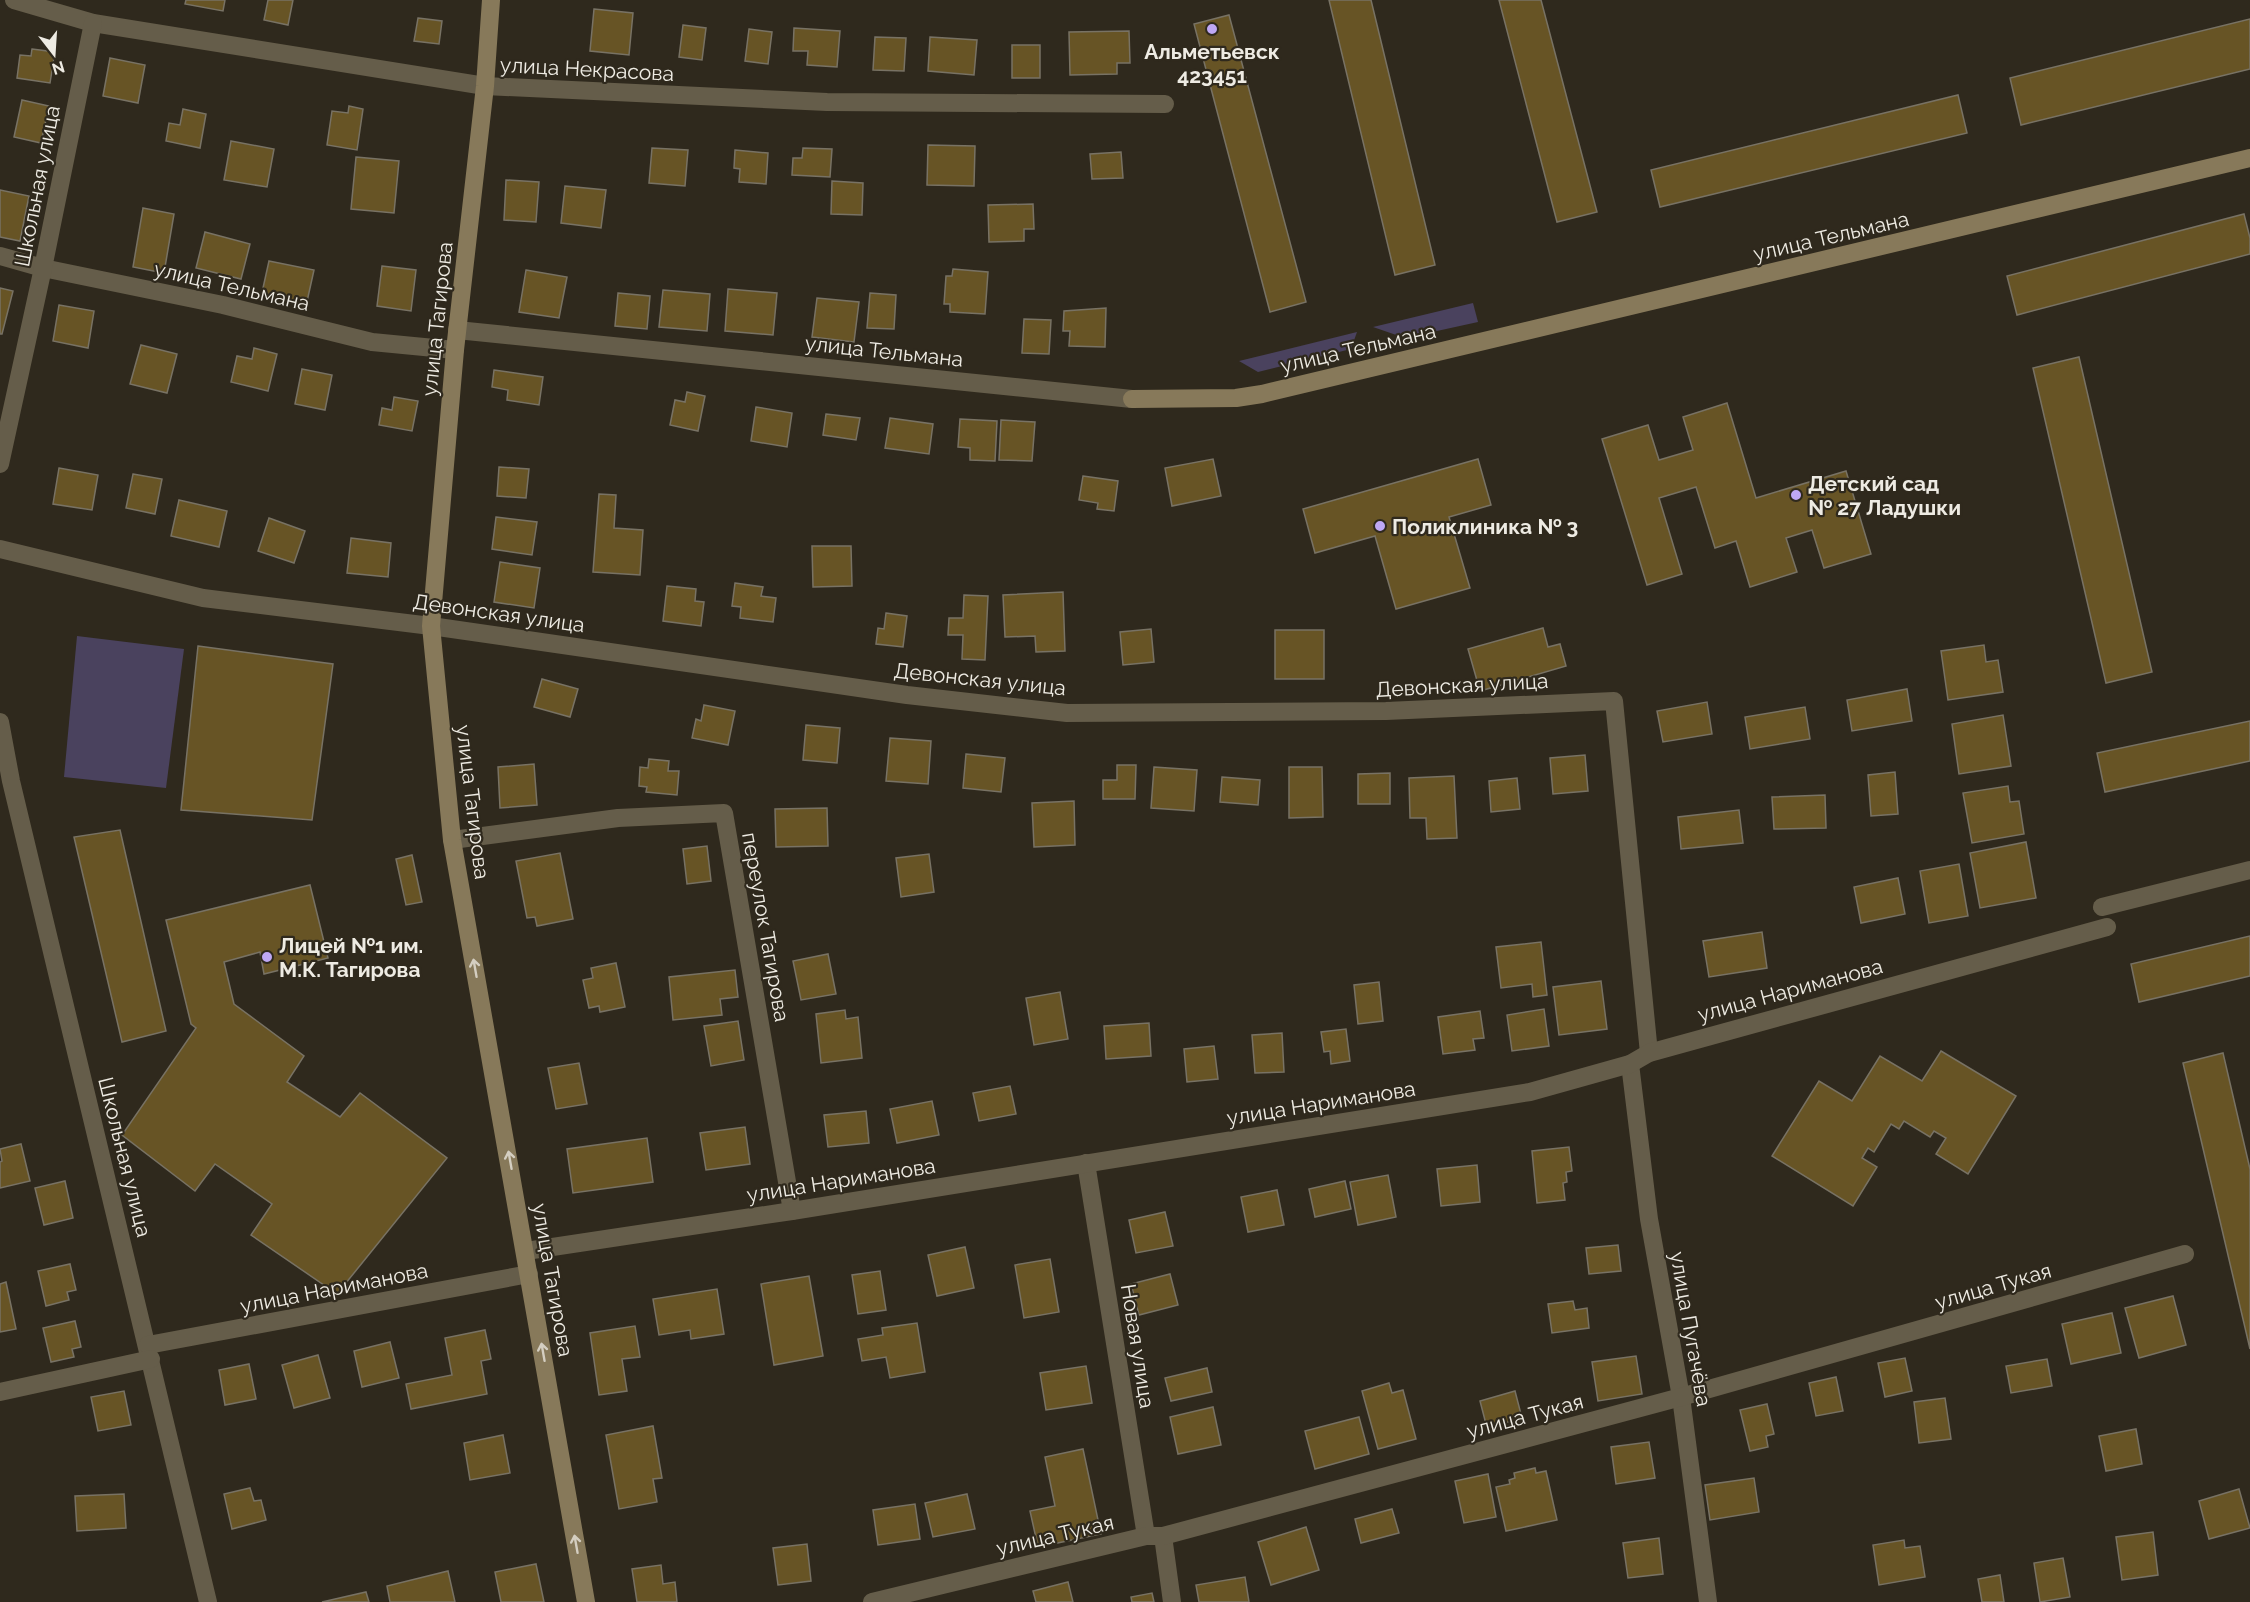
<svg xmlns="http://www.w3.org/2000/svg" width="2250" height="1602" font-family="Raleway,sans-serif">
  <style>
    .green { fill: #4a425e }
    .building { fill: #675425; stroke: #787264; stroke-width: 1.5 }
    .lines { fill: none; stroke-linecap: round; stroke-linejoin: round }
    .street { stroke: #655d4a; stroke-width: 18 }
    .secondary { stroke: #87795a; stroke-width: 18 }
    .oneway { stroke: #d4cec1 }
    .poi-dot { fill: #bfa8f4; stroke: #2f291d; stroke-width: 2 }
    .labels { text-anchor: middle; dominant-baseline: central; stroke-width: 4.5; stroke-linejoin: round; paint-order: stroke }
    .poi-label { font-size: 21px; font-weight: bold; fill: #eeebe3; stroke: #2f291d; text-anchor: start }
    .street-label { font-size: 21px; fill: #eeebe3; stroke: #2f291d }
  </style>
  <rect width="100%" height="100%" fill="#2f291d"/>
  <!-- green -->
  <g class="green">
    <polygon points="1473,303 1478,322 1405,338 1373,327"/>
    <polygon points="1357,332 1351,349 1258,372 1239,361"/>
    <polygon points="77,636 184,649 166,788 64,777"/>
  </g>
  <!-- building -->
  <g class="building">
    <polygon points="186,0 225,0 223,11 185,4"/>
    <polygon points="268,0 293,0 288,25 264,20"/>
    <polygon points="1329,0 1371,0 1435,265 1395,275"/>
    <polygon points="1499,0 1541,0 1597,212 1557,222"/>
    <polygon points="594,9 633,13 629,55 590,51"/>
    <polygon points="1229,15 1306,302 1270,312 1194,24"/>
    <polygon points="418,18 442,21 439,44 414,41"/>
    <polygon points="2250,19 2250,69 2021,125 2010,78"/>
    <polygon points="683,25 706,28 702,60 679,57"/>
    <polygon points="794,28 840,31 837,67 807,65 808,51 793,51"/>
    <polygon points="749,29 772,32 768,64 745,61"/>
    <polygon points="1129,31 1130,63 1117,63 1117,74 1070,75 1069,32"/>
    <polygon points="875,37 906,38 904,71 873,70"/>
    <polygon points="930,37 977,40 974,75 928,71"/>
    <rect x="1012" y="45" width="28" height="33"/>
    <polygon points="32,49 55,52 50,83 17,78 20,55 31,56"/>
    <polygon points="110,58 145,65 138,103 103,96"/>
    <polygon points="1958,95 1967,133 1660,207 1651,170"/>
    <polygon points="22,100 49,106 41,143 14,137"/>
    <polygon points="349,106 363,109 357,150 327,145 332,111 348,113"/>
    <polygon points="183,109 206,114 200,148 166,141 169,123 180,125"/>
    <polygon points="231,141 274,149 267,187 224,180"/>
    <polygon points="928,145 975,146 974,186 927,185"/>
    <polygon points="652,148 688,150 685,186 649,183"/>
    <polygon points="803,148 832,149 830,177 792,175 793,158 802,158"/>
    <polygon points="735,150 768,153 766,184 739,182 740,169 734,168"/>
    <polygon points="1121,152 1123,178 1092,179 1090,154"/>
    <polygon points="356,157 399,161 394,213 351,209"/>
    <polygon points="506,180 539,182 536,222 504,220"/>
    <polygon points="832,181 863,183 862,215 831,214"/>
    <polygon points="565,186 606,190 601,228 561,223"/>
    <polygon points="0,190 29,196 20,241 0,237"/>
    <polygon points="1033,204 1034,229 1024,229 1024,241 989,242 988,205"/>
    <polygon points="143,208 174,214 164,273 133,267"/>
    <polygon points="2244,214 2250,238 2250,254 2017,315 2007,276"/>
    <polygon points="205,232 250,244 241,279 196,268"/>
    <polygon points="269,261 314,270 306,306 261,297"/>
    <polygon points="382,266 416,270 411,311 377,306"/>
    <polygon points="953,269 988,272 985,314 950,312 950,304 944,304 946,276 952,276"/>
    <polygon points="526,270 567,277 559,318 519,312"/>
    <polygon points="0,288 13,291 2,334 0,334"/>
    <polygon points="728,289 777,293 773,335 725,331"/>
    <polygon points="663,290 710,294 707,331 659,327"/>
    <polygon points="618,293 650,296 647,329 615,326"/>
    <polygon points="870,293 896,295 894,329 867,328"/>
    <polygon points="817,298 859,302 854,342 812,337"/>
    <polygon points="59,305 94,311 88,348 53,341"/>
    <polygon points="1106,308 1105,347 1069,346 1070,331 1063,331 1064,311"/>
    <polygon points="1024,319 1051,320 1049,354 1022,353"/>
    <polygon points="141,345 177,354 167,393 130,384"/>
    <polygon points="254,348 277,354 268,391 231,382 237,356 252,359"/>
    <polygon points="2079,357 2152,672 2106,683 2033,368"/>
    <polygon points="302,369 332,375 325,410 295,404"/>
    <polygon points="494,370 543,377 539,405 507,400 508,390 492,387"/>
    <polygon points="687,392 705,396 698,431 670,425 675,400 685,402"/>
    <polygon points="394,397 418,401 412,431 379,425 382,408 392,410"/>
    <polygon points="1727,403 1756,498 1846,471 1871,554 1824,568 1812,530 1786,538 1797,572 1750,587 1736,541 1715,548 1696,487 1659,498 1682,574 1647,585 1602,439 1648,425 1659,460 1693,450 1683,417"/>
    <polygon points="756,407 792,413 787,447 751,441"/>
    <polygon points="826,414 860,418 856,440 823,435"/>
    <polygon points="890,418 933,424 929,454 885,448"/>
    <polygon points="960,419 997,421 995,461 970,460 970,448 958,447"/>
    <polygon points="1001,420 1035,422 1032,461 999,460"/>
    <polygon points="1213,459 1221,496 1172,506 1165,468"/>
    <polygon points="1478,459 1491,505 1449,517 1470,588 1396,609 1375,536 1315,553 1303,509"/>
    <polygon points="499,467 529,469 526,498 497,496"/>
    <polygon points="59,468 98,475 92,510 53,504"/>
    <polygon points="133,474 162,479 155,514 126,508"/>
    <polygon points="1083,476 1118,481 1114,511 1097,509 1098,503 1079,500"/>
    <polygon points="599,494 616,495 614,528 643,530 640,575 593,572"/>
    <polygon points="179,500 227,511 219,547 171,536"/>
    <polygon points="496,517 537,522 532,555 492,549"/>
    <polygon points="269,518 305,531 294,563 258,551"/>
    <polygon points="351,538 391,543 388,577 347,573"/>
    <polygon points="812,546 851,546 852,586 813,587"/>
    <polygon points="500,562 540,568 534,608 494,602"/>
    <polygon points="735,583 763,587 761,596 776,598 773,622 740,618 741,607 732,606"/>
    <polygon points="667,586 696,589 695,601 704,602 701,626 663,621"/>
    <polygon points="1063,592 1065,651 1036,652 1035,636 1005,637 1003,595"/>
    <polygon points="964,595 988,596 985,660 962,659 963,635 948,635 949,618 963,618"/>
    <polygon points="886,613 907,616 903,647 876,644 878,628 884,629"/>
    <polygon points="1543,628 1548,647 1560,644 1566,666 1480,691 1468,649"/>
    <polygon points="1151,629 1154,662 1123,665 1120,632"/>
    <rect x="1275" y="630" width="49" height="49"/>
    <polygon points="1984,645 1986,662 1998,660 2003,692 1948,700 1941,651"/>
    <polygon points="198,646 333,664 312,820 181,810"/>
    <polygon points="542,679 578,689 570,717 534,707"/>
    <polygon points="1907,689 1912,721 1852,731 1847,700"/>
    <polygon points="1707,702 1712,734 1663,742 1657,711"/>
    <polygon points="704,705 735,711 728,745 692,738 696,719 701,721"/>
    <polygon points="1805,707 1810,739 1750,749 1745,717"/>
    <polygon points="2003,715 2011,766 1959,774 1952,724"/>
    <polygon points="2250,721 2250,761 2105,792 2097,753"/>
    <polygon points="806,725 840,728 837,763 803,760"/>
    <polygon points="890,738 931,741 928,784 886,781"/>
    <polygon points="966,754 1005,758 1001,792 963,788"/>
    <polygon points="1585,755 1588,791 1553,794 1550,758"/>
    <polygon points="649,759 669,761 668,771 679,771 677,795 646,792 647,787 639,786 640,767 648,768"/>
    <polygon points="534,764 537,805 500,808 498,767"/>
    <polygon points="1117,765 1136,765 1135,799 1103,799 1103,780 1117,780"/>
    <polygon points="1154,767 1197,770 1194,811 1151,808"/>
    <polygon points="1289,767 1322,767 1323,817 1289,818"/>
    <polygon points="1895,772 1898,814 1871,816 1868,775"/>
    <polygon points="1390,773 1390,804 1358,804 1358,774"/>
    <polygon points="1454,776 1457,838 1427,839 1426,818 1410,818 1409,778"/>
    <polygon points="1222,777 1260,780 1258,805 1220,802"/>
    <polygon points="1517,778 1520,809 1491,812 1489,781"/>
    <polygon points="2008,786 2010,802 2019,801 2024,834 1972,843 1963,793"/>
    <polygon points="1825,795 1826,828 1774,829 1772,797"/>
    <polygon points="1074,801 1075,845 1034,847 1032,803"/>
    <polygon points="827,808 828,846 776,847 775,809"/>
    <polygon points="1739,810 1743,843 1681,849 1678,817"/>
    <polygon points="120,830 166,1031 122,1042 74,837"/>
    <polygon points="2026,842 2036,898 1980,908 1970,853"/>
    <polygon points="707,846 711,881 687,884 683,849"/>
    <polygon points="560,853 573,919 537,926 535,917 527,918 516,861"/>
    <polygon points="929,854 934,892 901,897 896,858"/>
    <polygon points="412,855 422,902 406,905 396,859"/>
    <polygon points="1959,864 1968,916 1929,923 1920,871"/>
    <polygon points="1898,878 1905,914 1861,923 1854,887"/>
    <polygon points="310,885 328,958 264,974 260,952 224,962 234,1004 304,1056 287,1082 340,1117 360,1093 447,1158 337,1294 251,1235 272,1204 215,1164 195,1191 122,1135 196,1028 191,1024 166,920"/>
    <polygon points="1762,932 1767,968 1709,977 1703,941"/>
    <polygon points="2250,936 2250,976 2139,1002 2131,964"/>
    <polygon points="1541,942 1547,995 1533,997 1532,984 1501,988 1496,947"/>
    <polygon points="828,954 836,994 801,1000 793,961"/>
    <polygon points="616,963 625,1007 600,1012 599,1006 589,1008 583,980 593,978 591,968"/>
    <polygon points="735,970 738,997 720,999 722,1015 673,1020 669,977"/>
    <polygon points="1601,981 1607,1029 1559,1035 1553,987"/>
    <polygon points="1379,982 1383,1021 1358,1024 1354,985"/>
    <polygon points="1060,992 1068,1039 1034,1045 1026,998"/>
    <polygon points="1544,1009 1549,1046 1512,1051 1507,1015"/>
    <polygon points="845,1010 846,1019 858,1017 862,1058 821,1063 816,1014"/>
    <polygon points="1480,1011 1484,1038 1473,1039 1475,1050 1443,1054 1438,1017"/>
    <polygon points="738,1021 744,1060 711,1066 704,1026"/>
    <polygon points="1149,1023 1151,1056 1106,1059 1104,1026"/>
    <polygon points="1346,1029 1350,1061 1331,1064 1330,1051 1324,1052 1321,1032"/>
    <polygon points="1282,1033 1284,1072 1255,1073 1252,1035"/>
    <polygon points="1214,1046 1218,1079 1187,1082 1184,1049"/>
    <polygon points="1941,1051 2016,1096 1968,1174 1936,1154 1946,1138 1934,1131 1930,1137 1904,1121 1899,1129 1891,1124 1874,1152 1868,1148 1862,1158 1877,1167 1853,1206 1772,1156 1819,1081 1852,1101 1880,1056 1922,1081"/>
    <polygon points="2223,1053 2250,1169 2250,1349 2183,1063"/>
    <polygon points="579,1063 587,1104 556,1109 548,1068"/>
    <polygon points="1010,1086 1016,1114 979,1121 973,1093"/>
    <polygon points="932,1101 939,1135 897,1143 890,1109"/>
    <polygon points="866,1111 869,1143 828,1147 824,1115"/>
    <polygon points="745,1127 750,1164 706,1170 700,1133"/>
    <polygon points="647,1138 653,1182 573,1193 567,1149"/>
    <polygon points="21,1144 30,1181 0,1188 0,1162 2,1161 0,1149"/>
    <polygon points="1569,1147 1572,1171 1566,1172 1567,1182 1563,1183 1565,1200 1537,1203 1532,1151"/>
    <polygon points="1477,1165 1480,1202 1441,1206 1437,1169"/>
    <polygon points="1388,1175 1396,1217 1358,1225 1350,1182"/>
    <polygon points="65,1181 73,1218 44,1225 35,1188"/>
    <polygon points="1345,1181 1351,1209 1315,1217 1309,1189"/>
    <polygon points="1277,1190 1284,1225 1248,1232 1241,1197"/>
    <polygon points="1165,1212 1173,1246 1136,1253 1129,1220"/>
    <polygon points="1618,1245 1621,1271 1589,1274 1586,1248"/>
    <polygon points="965,1247 974,1288 937,1296 928,1255"/>
    <polygon points="1050,1259 1059,1312 1024,1318 1015,1265"/>
    <polygon points="70,1264 76,1290 67,1292 69,1300 46,1306 38,1271"/>
    <polygon points="880,1271 886,1310 858,1314 852,1275"/>
    <polygon points="1170,1274 1178,1305 1139,1315 1131,1284"/>
    <polygon points="809,1276 823,1356 774,1365 761,1284"/>
    <polygon points="6,1282 16,1329 0,1332 0,1284"/>
    <polygon points="717,1289 724,1334 691,1339 690,1330 659,1335 653,1299"/>
    <polygon points="2173,1296 2186,1345 2139,1358 2125,1308"/>
    <polygon points="1573,1301 1575,1310 1587,1308 1589,1328 1552,1333 1548,1304"/>
    <polygon points="2112,1313 2121,1353 2071,1364 2062,1324"/>
    <polygon points="75,1321 81,1347 72,1349 74,1357 51,1362 43,1328"/>
    <polygon points="917,1323 925,1372 890,1378 886,1357 862,1361 858,1339 883,1335 882,1328"/>
    <polygon points="635,1326 640,1357 622,1359 627,1391 599,1395 590,1333"/>
    <polygon points="485,1330 491,1359 481,1361 487,1394 411,1409 406,1384 452,1375 445,1338"/>
    <polygon points="390,1342 399,1378 362,1387 354,1351"/>
    <polygon points="318,1355 330,1398 294,1408 282,1365"/>
    <polygon points="1636,1356 1642,1394 1598,1401 1592,1362"/>
    <polygon points="1905,1358 1912,1391 1885,1397 1878,1363"/>
    <polygon points="2047,1359 2052,1386 2011,1393 2006,1366"/>
    <polygon points="249,1364 256,1399 225,1405 219,1370"/>
    <polygon points="1086,1366 1092,1403 1046,1410 1040,1373"/>
    <polygon points="1207,1368 1212,1392 1171,1401 1165,1378"/>
    <polygon points="1836,1377 1843,1411 1816,1416 1809,1383"/>
    <polygon points="1389,1383 1392,1393 1403,1390 1416,1439 1378,1449 1362,1391"/>
    <polygon points="124,1391 131,1425 98,1431 91,1397"/>
    <polygon points="1515,1391 1522,1418 1487,1428 1480,1401"/>
    <polygon points="1945,1398 1951,1439 1919,1443 1914,1402"/>
    <polygon points="1767,1404 1774,1434 1766,1436 1768,1447 1750,1451 1740,1410"/>
    <polygon points="1213,1407 1221,1445 1178,1454 1170,1417"/>
    <polygon points="1359,1417 1369,1454 1315,1469 1305,1431"/>
    <polygon points="653,1426 662,1478 653,1479 657,1502 619,1509 606,1435"/>
    <polygon points="2136,1429 2142,1464 2106,1471 2099,1436"/>
    <polygon points="503,1435 510,1473 470,1480 464,1443"/>
    <polygon points="1649,1442 1655,1478 1616,1484 1611,1447"/>
    <polygon points="1083,1449 1101,1534 1038,1547 1030,1511 1055,1506 1045,1457"/>
    <polygon points="1535,1468 1536,1473 1546,1471 1557,1520 1506,1531 1496,1487 1510,1484 1509,1480 1515,1478 1514,1473"/>
    <polygon points="1488,1474 1496,1517 1464,1523 1455,1481"/>
    <polygon points="1754,1478 1759,1512 1710,1520 1705,1485"/>
    <polygon points="250,1488 254,1501 261,1500 266,1520 232,1529 224,1494"/>
    <polygon points="2239,1489 2250,1528 2209,1539 2199,1501"/>
    <polygon points="124,1494 126,1528 77,1531 75,1496"/>
    <polygon points="967,1494 975,1529 933,1537 925,1503"/>
    <polygon points="915,1504 920,1539 878,1545 873,1510"/>
    <polygon points="1392,1509 1399,1533 1361,1543 1355,1519"/>
    <polygon points="1306,1527 1319,1570 1271,1585 1258,1542"/>
    <polygon points="2153,1532 2158,1575 2122,1580 2116,1537"/>
    <polygon points="1659,1538 1663,1574 1628,1578 1623,1543"/>
    <polygon points="1904,1540 1905,1548 1920,1546 1925,1577 1879,1585 1873,1545"/>
    <polygon points="807,1544 811,1581 778,1585 773,1548"/>
    <polygon points="2063,1558 2070,1597 2040,1602 2034,1563"/>
    <polygon points="536,1564 544,1602 501,1602 495,1572"/>
    <polygon points="661,1565 663,1584 675,1582 677,1602 637,1602 632,1569"/>
    <polygon points="448,1571 455,1602 390,1602 387,1586"/>
    <polygon points="2000,1575 2004,1602 1982,1602 1978,1579"/>
    <polygon points="1245,1577 1249,1602 1199,1602 1196,1585"/>
    <polygon points="1068,1582 1073,1602 1036,1602 1033,1591"/>
    <polygon points="366,1592 369,1602 322,1602"/>
    <polygon points="1152,1593 1154,1602 1132,1602 1131,1597"/>
  </g>
  <g class="lines">
    <!-- street -->
    <g class="street">
      <polyline points="14,0 93,23 485,86 827,102 1165,104"/>
      <polyline points="0,256 43,268 223,305 372,342 455,350"/>
      <polyline points="457,330 1132,399"/>
      <polyline points="0,464 43,268 93,23"/>
      <polyline points="0,549 203,598 431,626 907,695 1067,713 1386,711 1614,701 1649,1053"/>
      <polyline points="0,722 11,781 208,1602"/>
      <polyline points="452,840 618,818 724,813 792,1211"/>
      <polyline points="2102,907 2250,870"/>
      <polyline points="1630,1064 1649,1219 1681,1397 1708,1602"/>
      <polyline points="1086,1163 1146,1536"/>
      <polyline points="526,1251 792,1211 1530,1092 1630,1064 1649,1053 2107,927"/>
      <polyline points="148,1345 529,1274"/>
      <polyline points="0,1392 151,1359"/>
      <polyline points="1163,1536 1172,1602"/>
      <polyline points="872,1602 1146,1536 1163,1536 1681,1397 2185,1254"/>
    </g>
    <!-- secondary -->
    <g class="secondary">
      <polyline points="491,0 485,86 455,350 431,626 452,840 586,1602"/>
      <polyline points="1132,399 1236,398 1262,394 2250,158"/>
    </g>
  </g>
  <!-- one-way arrows -->
  <defs><path id="oneway-shaft" d="M-6 0H5M1.5-3L5.5 0L1.5 3" fill="none" stroke-width="1.6" stroke-linecap="round" stroke-linejoin="round" transform="scale(1.5)"/></defs>
  <g class="oneway">
    <use href="#oneway-shaft" transform="translate(475 968) rotate(-100)"/>
    <use href="#oneway-shaft" transform="translate(510 1160) rotate(-100)"/>
    <use href="#oneway-shaft" transform="translate(543 1352) rotate(-100)"/>
    <use href="#oneway-shaft" transform="translate(576 1544) rotate(-100)"/>
  </g>
  <!-- markers -->
  <g class="poi-dot">
    <circle cx="1212" cy="29" r="6"/>
    <circle cx="1796" cy="495" r="6"/>
    <circle cx="1380" cy="526" r="6"/>
    <circle cx="267" cy="957" r="6"/>
  </g>
  <g class="labels">
    <!-- poi labels -->
    <g class="poi-label">
      <text x="1212" y="51" text-anchor="middle">Альметьевск<tspan x="1212" dy="24">423451</tspan></text>
      <text x="1808" y="483">Детский сад<tspan x="1808" dy="24">№ 27 Ладушки</tspan></text>
      <text x="1392" y="526">Поликлиника № 3</text>
      <text x="279" y="945">Лицей №1 им.<tspan x="279" dy="24">М.К. Тагирова</tspan></text>
    </g>
    <!-- street labels -->
    <g class="street-label">
      <text transform="translate(587 69) rotate(3)">улица Некрасова</text>
      <text transform="translate(37 186) rotate(-79)">Школьная улица</text>
      <text transform="translate(1831 236) rotate(-13)">улица Тельмана</text>
      <text transform="translate(232 286) rotate(13)">улица Тельмана</text>
      <text transform="translate(437 319) rotate(-84)">улица Тагирова</text>
      <text transform="translate(1358 348) rotate(-13)">улица Тельмана</text>
      <text transform="translate(884 351) rotate(6)">улица Тельмана</text>
      <text transform="translate(499 613) rotate(8)">Девонская улица</text>
      <text transform="translate(980 679) rotate(6)">Девонская улица</text>
      <text transform="translate(1462 685) rotate(-3)">Девонская улица</text>
      <text transform="translate(473 802) rotate(83)">улица Тагирова</text>
      <text transform="translate(766 927) rotate(80)">переулок Тагирова</text>
      <text transform="translate(1790 990) rotate(-15)">улица Нариманова</text>
      <text transform="translate(1321 1103) rotate(-9)">улица Нариманова</text>
      <text transform="translate(125 1157) rotate(76)">Школьная улица</text>
      <text transform="translate(841 1180) rotate(-9)">улица Нариманова</text>
      <text transform="translate(553 1280) rotate(80)">улица Тагирова</text>
      <text transform="translate(1993 1286) rotate(-16)">улица Тукая</text>
      <text transform="translate(334 1288) rotate(-11)">улица Нариманова</text>
      <text transform="translate(1691 1329) rotate(80)">улица Пугачёва</text>
      <text transform="translate(1138 1346) rotate(81)">Новая улица</text>
      <text transform="translate(1525 1416) rotate(-15)">улица Тукая</text>
      <text transform="translate(1055 1535) rotate(-13)">улица Тукая</text>
    </g>
  </g>
  <!-- north arrow -->
  <g transform="translate(54 54) rotate(163)" stroke="#2f291d" stroke-width="4.5" paint-order="stroke">
  <path d="M0-4.5L10 22L0 15L-10 22Z" fill="#eeebe3"/>
  <text y="-9" font-size="16" font-weight="bold" text-anchor="middle" fill="#eeebe3">N</text>
  </g>
</svg>
